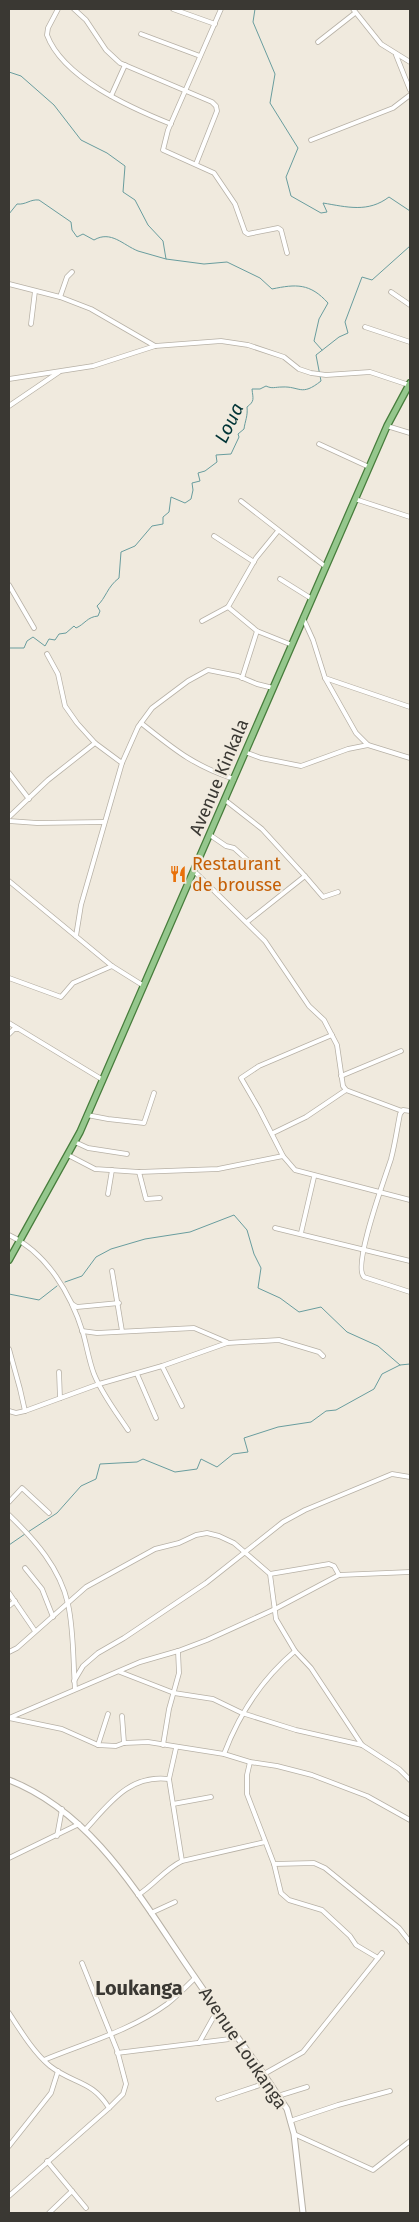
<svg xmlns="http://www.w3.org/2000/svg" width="419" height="2222" font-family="'Fira Sans',sans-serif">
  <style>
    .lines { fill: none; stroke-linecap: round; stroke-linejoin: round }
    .stream { stroke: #699d9e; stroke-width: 1 }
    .street-casing { stroke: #b7b1a6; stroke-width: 5.5 }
    .secondary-casing { stroke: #b7b1a6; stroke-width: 7 }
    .primary-casing { stroke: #477d3c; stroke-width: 8 }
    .street { stroke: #fff; stroke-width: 4 }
    .secondary { stroke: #fff; stroke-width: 5 }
    .primary { stroke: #95c78d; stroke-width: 5.5 }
    .labels { text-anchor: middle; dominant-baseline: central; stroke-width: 4.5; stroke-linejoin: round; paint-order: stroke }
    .street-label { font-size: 18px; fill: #3a3833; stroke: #f0eade }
    .food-label { font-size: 18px; fill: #c56008; stroke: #f0eade; text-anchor: start }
    .water-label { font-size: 19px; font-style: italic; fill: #003436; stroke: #f0eade }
    .quarter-label { font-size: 20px; font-weight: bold; fill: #3a3833; stroke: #f0eade }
  </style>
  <rect width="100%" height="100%" fill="#f0eade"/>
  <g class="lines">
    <!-- stream -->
    <g class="stream">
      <path d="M255,9L253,22L275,74L270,103L298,148L286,177L291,196L321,213L327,212L323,203C347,207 368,213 389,197L410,211"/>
      <path d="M9,72L21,76L54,105L81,140L107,153L125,166L123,192L135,200L148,225L163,241L166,259L204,264L227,262L260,278L272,289C296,284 310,283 328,303L319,319L314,341L322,350"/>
      <path d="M9,214L17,204C26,205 30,199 39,200L71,222L72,230L77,237L83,234L94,240C111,230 123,245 138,251C147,254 157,256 166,259"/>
      <path d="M9,648H24L27,641L33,637L45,646L49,639L55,640L59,634L66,633L74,626L76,628C85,624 87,617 98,616L100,611L97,606C106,598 107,587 119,578L121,552L135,546L152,526L163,524V517L169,512L171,497L185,503L191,499L193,490L192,483L200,481L198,473L205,471L217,462L216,455L231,454L239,437L238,434L244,429C245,421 248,416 247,407C255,401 253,399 252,389H260L266,386C272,389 275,387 282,387C300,386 301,397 321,381L316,355L339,337L348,333L345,322L362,277L372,280L410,246"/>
      <polyline points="65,1282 82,1276 96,1257 111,1249 145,1239 190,1232 234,1215 247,1230 254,1254 261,1268 258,1288 280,1298 299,1312 321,1307 347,1332 378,1346 400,1365"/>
      <polyline points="9,1294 39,1300 57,1286"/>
      <polyline points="28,1532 57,1513 81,1486 96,1479 100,1464 137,1462 143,1459 175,1472 197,1469 201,1459 217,1467 233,1454 248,1452 244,1438 278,1427 311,1422 326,1411 336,1410 374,1389 382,1374 400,1365 410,1364"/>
      <polyline points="9,1545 25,1534"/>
    </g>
    <!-- street casing -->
    <g class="street-casing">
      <g id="street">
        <path d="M58,9L48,28L47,35C63,78 131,108 171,124"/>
        <polyline points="74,9 86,20 106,50 120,63 212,102 216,106 217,111 196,164"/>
        <polyline points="173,9 215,24"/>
        <polyline points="221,9 168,130 163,150 214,173 235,204 245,232 248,234 278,228 281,230 287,253"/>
        <polyline points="353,9 381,44 410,62"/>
        <polyline points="141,34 200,56"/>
        <polyline points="318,42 355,13"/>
        <polyline points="396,55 410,90"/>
        <polyline points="111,96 125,65"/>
        <polyline points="311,140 393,108 410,95"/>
        <polyline points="9,284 60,297 91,309 155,346"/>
        <polyline points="391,292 410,305"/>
        <polyline points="60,297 67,277 72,272"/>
        <polyline points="31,324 35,291"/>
        <polyline points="365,327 410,342"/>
        <polyline points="9,379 93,366 155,346 221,341 248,345 284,357 299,369 311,373 326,375 370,372 409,385"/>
        <polyline points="9,406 59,372"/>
        <polyline points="387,426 410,433"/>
        <polyline points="319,444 369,467"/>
        <polyline points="355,499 410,517"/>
        <polyline points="241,501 326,567"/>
        <polyline points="278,531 256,558 228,607 257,631 292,645"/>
        <polyline points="214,536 254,562"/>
        <polyline points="280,579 312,599"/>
        <polyline points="9,585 34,628"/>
        <polyline points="303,618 313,640 325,678 356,733 368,745"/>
        <polyline points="202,621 228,607"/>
        <polyline points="47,654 58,674 65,706 77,723 95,743"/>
        <polyline points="242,678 257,631"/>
        <polyline points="325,678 410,707"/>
        <path d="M141,723C174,749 192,765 234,779"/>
        <polyline points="245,752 261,758 301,766 348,749 368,745 410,758"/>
        <polyline points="9,773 29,799"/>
        <polyline points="225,800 262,829 305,876 247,922"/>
        <polyline points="9,817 48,780 95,743 122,763"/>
        <polyline points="9,821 37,823 104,822"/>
        <polyline points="210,835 226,846 234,848 254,866"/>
        <polyline points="194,871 265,941 309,1006 324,1020 337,1045 343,1086 346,1090"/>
        <polyline points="305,876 323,897 338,892"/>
        <polyline points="9,881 112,966 144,986"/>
        <polyline points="76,936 81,905 122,763 138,727 152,708 188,681 208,670 238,676 257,684 273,688"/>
        <polyline points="9,978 61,997 73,983 112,966"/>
        <polyline points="9,1023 103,1080"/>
        <polyline points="9,1034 14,1029 18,1029"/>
        <polyline points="332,1035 259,1066 241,1078 259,1109 283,1156 295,1170 410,1200"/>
        <polyline points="341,1076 401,1051"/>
        <path d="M410,1111L403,1110L400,1114C397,1129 395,1144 391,1159C385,1178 352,1266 364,1277L410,1292"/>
        <polyline points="87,1115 108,1119 144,1123 154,1093"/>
        <polyline points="273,1133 306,1117 346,1090 402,1111"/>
        <polyline points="75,1142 88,1148 127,1154"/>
        <polyline points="68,1155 95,1169 139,1172 218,1169 283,1156"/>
        <polyline points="139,1172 146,1199 160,1198"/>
        <polyline points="108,1194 112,1170"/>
        <polyline points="275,1228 410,1261"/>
        <polyline points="301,1233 314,1177"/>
        <path d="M9,1235C47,1253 71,1294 83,1333C87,1347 89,1361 94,1374C102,1394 116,1412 128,1430"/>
        <polyline points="112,1271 122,1331"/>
        <polyline points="72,1304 77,1307 119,1303"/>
        <polyline points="82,1331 97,1333 194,1328 227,1342"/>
        <polyline points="9,1349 20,1389 25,1411"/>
        <polyline points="162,1366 182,1406"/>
        <polyline points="59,1372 60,1398"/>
        <polyline points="137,1374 156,1418"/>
        <polyline points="9,1411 16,1413 25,1411 99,1384 162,1366 227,1343 279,1340 319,1352 323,1356"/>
        <polyline points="9,1502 22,1488 49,1513"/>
        <path d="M9,1515C35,1540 60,1568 68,1604C74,1631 73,1662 75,1689"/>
        <polyline points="25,1568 42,1589 53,1617"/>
        <polyline points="270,1574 329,1564 334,1566 339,1575"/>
        <polyline points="9,1593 35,1631"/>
        <polyline points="9,1606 15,1601"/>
        <polyline points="9,1652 17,1648 86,1587 155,1549 179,1543 196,1535 207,1533 219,1536 234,1543 270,1574 276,1619 295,1651 311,1668 362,1745"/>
        <polyline points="120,1672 174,1693 213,1699 242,1713 296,1730 362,1745 399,1769 410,1780"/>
        <polyline points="74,1681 83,1666 98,1653 124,1638 206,1583 283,1522 305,1510 392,1474 410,1477"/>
        <polyline points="122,1716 124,1743"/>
        <polyline points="9,1718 140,1662 178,1651 207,1640 275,1609 339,1575 410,1572"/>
        <polyline points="9,1718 62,1729 98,1745 116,1746 124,1743 148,1742 224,1754 250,1762 277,1766 312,1775 367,1796 410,1820"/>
        <polyline points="98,1745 108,1714"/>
        <polyline points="163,1745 169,1709 179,1673 178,1651"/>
        <path d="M224,1754C239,1714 262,1679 295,1651"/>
        <polyline points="250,1762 247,1775 247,1794 274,1864 281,1893 289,1900 322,1910 350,1936 356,1945 378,1958"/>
        <polyline points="173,1804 211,1797"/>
        <path d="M85,1830C109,1804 129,1774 169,1779"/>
        <polyline points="57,1836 62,1809"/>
        <polyline points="9,1858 79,1824"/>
        <polyline points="182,1861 265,1842"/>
        <polyline points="274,1864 314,1863 325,1868 399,1928 410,1942"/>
        <path d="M138,1895C154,1885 164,1870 182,1861L169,1779L176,1748"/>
        <polyline points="151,1913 175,1902"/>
        <path d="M9,2013C20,2030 34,2053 50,2066C73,2084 92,2080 109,2108"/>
        <polyline points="199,2043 218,2009"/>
        <polyline points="117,2053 238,2038"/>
        <path d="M44,2060C85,2043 130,2031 167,2004C177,1996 186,1987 195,1978"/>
        <polyline points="264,2074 303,2052 382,1953"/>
        <polyline points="278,2096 307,2087"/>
        <polyline points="218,2099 269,2082"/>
        <polyline points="290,2121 338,2105 390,2091"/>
        <polyline points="294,2134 373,2170 410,2141"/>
        <polyline points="9,2146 51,2093 58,2071"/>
        <polyline points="47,2161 86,2208"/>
        <polyline points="9,2196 109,2108 123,2094 126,2084 117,2050 82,1963"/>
        <polyline points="49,2213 72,2191"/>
      </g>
    </g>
    <!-- secondary casing -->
    <g class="secondary-casing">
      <path id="secondary" d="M9,1780C96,1814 143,1903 194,1976C218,2012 245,2046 269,2082L287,2109L294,2134L303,2213"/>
    </g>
    <!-- primary casing -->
    <g class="primary-casing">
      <polyline id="primary" points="9,1260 80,1132 387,426 410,383"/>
    </g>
    <!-- street -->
    <use href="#street" class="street"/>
    <!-- secondary -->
    <use href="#secondary" class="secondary"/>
    <!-- primary -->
    <use href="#primary" class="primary"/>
  </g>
  <!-- icons -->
  <defs>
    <g id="restaurant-bare" transform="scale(1.35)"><path d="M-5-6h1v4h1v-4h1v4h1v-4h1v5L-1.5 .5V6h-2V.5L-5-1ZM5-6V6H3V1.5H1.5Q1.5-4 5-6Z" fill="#e8710a" stroke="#f0eade" stroke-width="2.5" paint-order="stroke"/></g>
  </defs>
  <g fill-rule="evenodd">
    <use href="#restaurant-bare" x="178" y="874"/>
  </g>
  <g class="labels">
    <!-- street labels -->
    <g class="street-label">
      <text transform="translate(219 777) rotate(-67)">Avenue Kinkala</text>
      <text transform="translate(243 2048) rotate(56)">Avenue Loukanga</text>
    </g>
    <!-- food labels -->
    <g class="food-label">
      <text x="192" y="864">Restaurant<tspan x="192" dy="21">de brousse</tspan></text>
    </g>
    <!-- water labels -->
    <g class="water-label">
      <text transform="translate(229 423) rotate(-64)">Loua</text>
    </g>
    <!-- quarter labels -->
    <g class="quarter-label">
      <text x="139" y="1988">Loukanga</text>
    </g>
  </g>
  <!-- border -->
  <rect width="419" height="2222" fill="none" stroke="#3a3833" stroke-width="20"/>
</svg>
